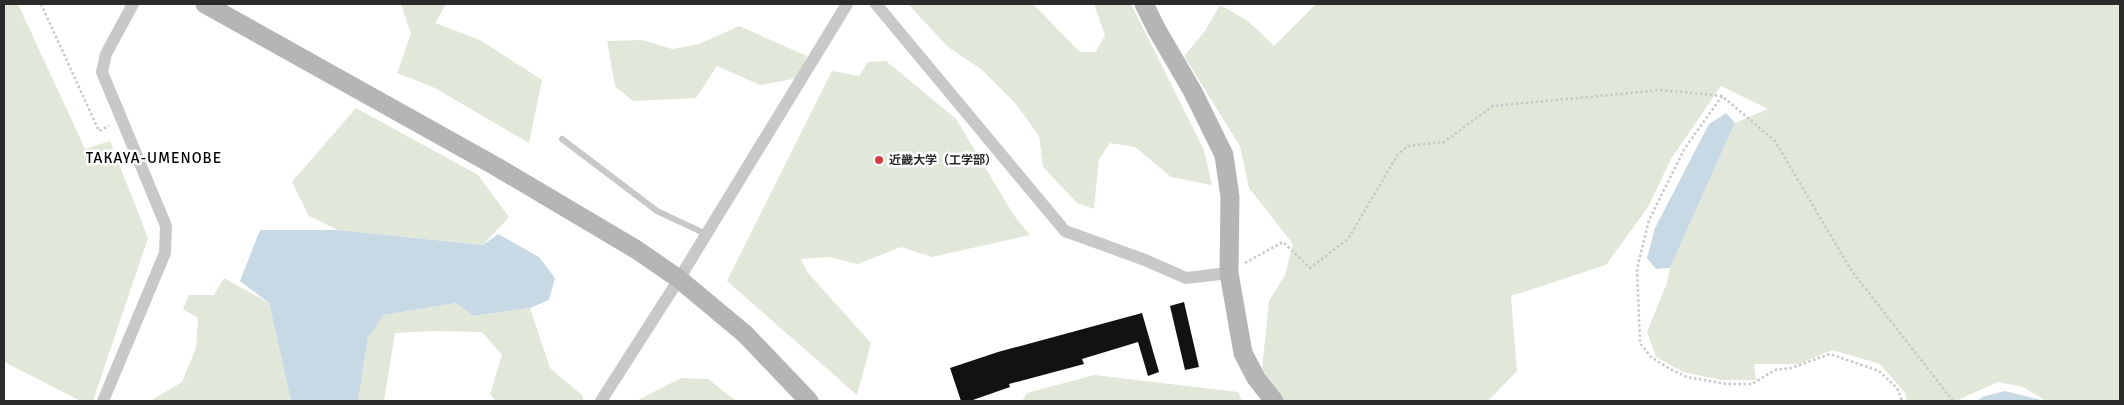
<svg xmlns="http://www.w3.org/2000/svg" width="2124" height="405" font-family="Signika,'Noto Sans JP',sans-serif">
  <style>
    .green { fill: #e1e8da }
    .water { fill: #c8d9e6 }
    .building { fill: #121212 }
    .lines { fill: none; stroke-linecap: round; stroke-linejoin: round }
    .path { stroke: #c8c8c8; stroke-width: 2.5; stroke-dasharray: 2.5 2.5; stroke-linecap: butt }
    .lane { stroke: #c8c8c8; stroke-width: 6 }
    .street { stroke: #c8c8c8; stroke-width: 12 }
    .secondary { stroke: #b5b5b5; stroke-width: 19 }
    .poi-dot { fill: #d13f43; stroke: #fff; stroke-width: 2 }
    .labels { text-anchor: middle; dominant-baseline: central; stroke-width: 5; stroke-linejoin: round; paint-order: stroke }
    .poi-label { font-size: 12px; font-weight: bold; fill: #2b2b2b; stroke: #fff; text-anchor: start }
    .quarter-label { font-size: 15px; letter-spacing: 1px; fill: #000; stroke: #fff }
  </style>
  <rect width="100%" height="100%" fill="#fff"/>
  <!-- green -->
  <g class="green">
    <polygon points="4,4 18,4 85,149 110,141 148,238 93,401 81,401 4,362"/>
    <polygon points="401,4 446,4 435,23 480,40 542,80 529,143 435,88 397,73 411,34"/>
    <polygon points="908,4 1033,4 1080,52 1096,52 1105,35 1094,4 1131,4 1204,150 1212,185 1171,177 1135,147 1110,143 1099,159 1094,209 1077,203 1043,167 1039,136 1016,104 981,69 948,47"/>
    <polygon points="1316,4 2120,4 2120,401 2046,401 2023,387 1998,382 1960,399 1962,401 1907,401 1905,393 1880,364 1832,350 1799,364 1754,364 1756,380 1721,380 1683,372 1656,357 1647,332 1667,283 1670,268 1735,123 1768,109 1721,86 1671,159 1648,207 1606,265 1511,296 1517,371 1488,401 1285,401 1262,369 1269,301 1285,275 1293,244 1249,188 1240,146 1184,56 1205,31 1220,5 1248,21 1274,46"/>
    <polygon points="739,26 807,56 798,78 760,85 717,66 696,98 633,101 615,86 607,41 642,40 672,49 699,44"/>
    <polygon points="886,61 956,119 1013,214 1030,235 932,257 901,247 858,264 829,257 801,259 808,273 871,343 857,395 727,281 832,71 859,76 868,62"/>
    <polygon points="356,108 478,175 509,217 483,245 338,230 309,216 292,182"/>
    <polygon points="224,278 269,303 291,401 150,401 182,382 196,348 198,318 183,309 189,295 214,295"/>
    <polygon points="456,303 473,316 530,308 550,368 583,396 583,401 496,401 490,394 502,355 482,332 434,331 395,333 384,401 358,401 368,336 384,315"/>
    <polygon points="1094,375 1238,392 1242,401 1022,401 1027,393"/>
    <polygon points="681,378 708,379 736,401 636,401"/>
  </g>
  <!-- water -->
  <g class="water">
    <polygon points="1726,113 1735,123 1670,268 1656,269 1647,258 1655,228 1709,124"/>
    <polygon points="260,230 338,230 483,245 498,234 539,257 555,278 549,300 530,308 473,316 456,303 384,315 368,337 358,401 291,401 269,303 240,281"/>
    <polygon points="2005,391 2045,401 1978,401 1982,397"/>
  </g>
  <!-- building -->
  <g class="building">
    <polygon points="1184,302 1199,367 1185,370 1170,306"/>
    <polygon points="1142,313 1159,372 1148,376 1138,342 1082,359 1084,364 1009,384 1010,387 970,401 961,401 950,368 998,352"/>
  </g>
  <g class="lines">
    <!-- path -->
    <g class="path">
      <polyline points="41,4 99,131 109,126"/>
      <polyline points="1722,96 1685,148 1649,220 1637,269 1640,343 1651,357 1670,369 1687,377 1726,384 1752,384 1775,370 1791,368 1830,354 1879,371 1897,388 1902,401"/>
      <polyline points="1245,263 1283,242 1310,268 1348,239 1398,154 1408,146 1444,142 1493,106 1661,90 1722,96 1775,141 1851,270 1953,401"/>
    </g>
    <!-- lane -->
    <polyline class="lane" points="562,139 657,211 706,234"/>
    <!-- street -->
    <g class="street">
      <polyline points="876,4 1065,231 1145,260 1186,278 1229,273"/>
      <polyline points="103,401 165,253 166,226 102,72 106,54 133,4"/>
      <polyline points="601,401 679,279 847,4"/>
    </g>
    <!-- secondary -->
    <g class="secondary">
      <polyline points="205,4 497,167 637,250 679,279 745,334 809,401"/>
      <polyline points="1144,4 1157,30 1193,92 1224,155 1230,197 1229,273 1243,353 1256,378 1274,401"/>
    </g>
  </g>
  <!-- markers -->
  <circle class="poi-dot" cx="879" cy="160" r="5"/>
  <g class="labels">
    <!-- poi labels -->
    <g class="poi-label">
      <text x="889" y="160">近畿大学（工学部）</text>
    </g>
    <!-- quarter labels -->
    <g class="quarter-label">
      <text x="154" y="158">TAKAYA-UMENOBE</text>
    </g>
  </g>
  <!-- border -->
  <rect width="2124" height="405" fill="none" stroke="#2b2b2b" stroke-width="10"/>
</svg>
